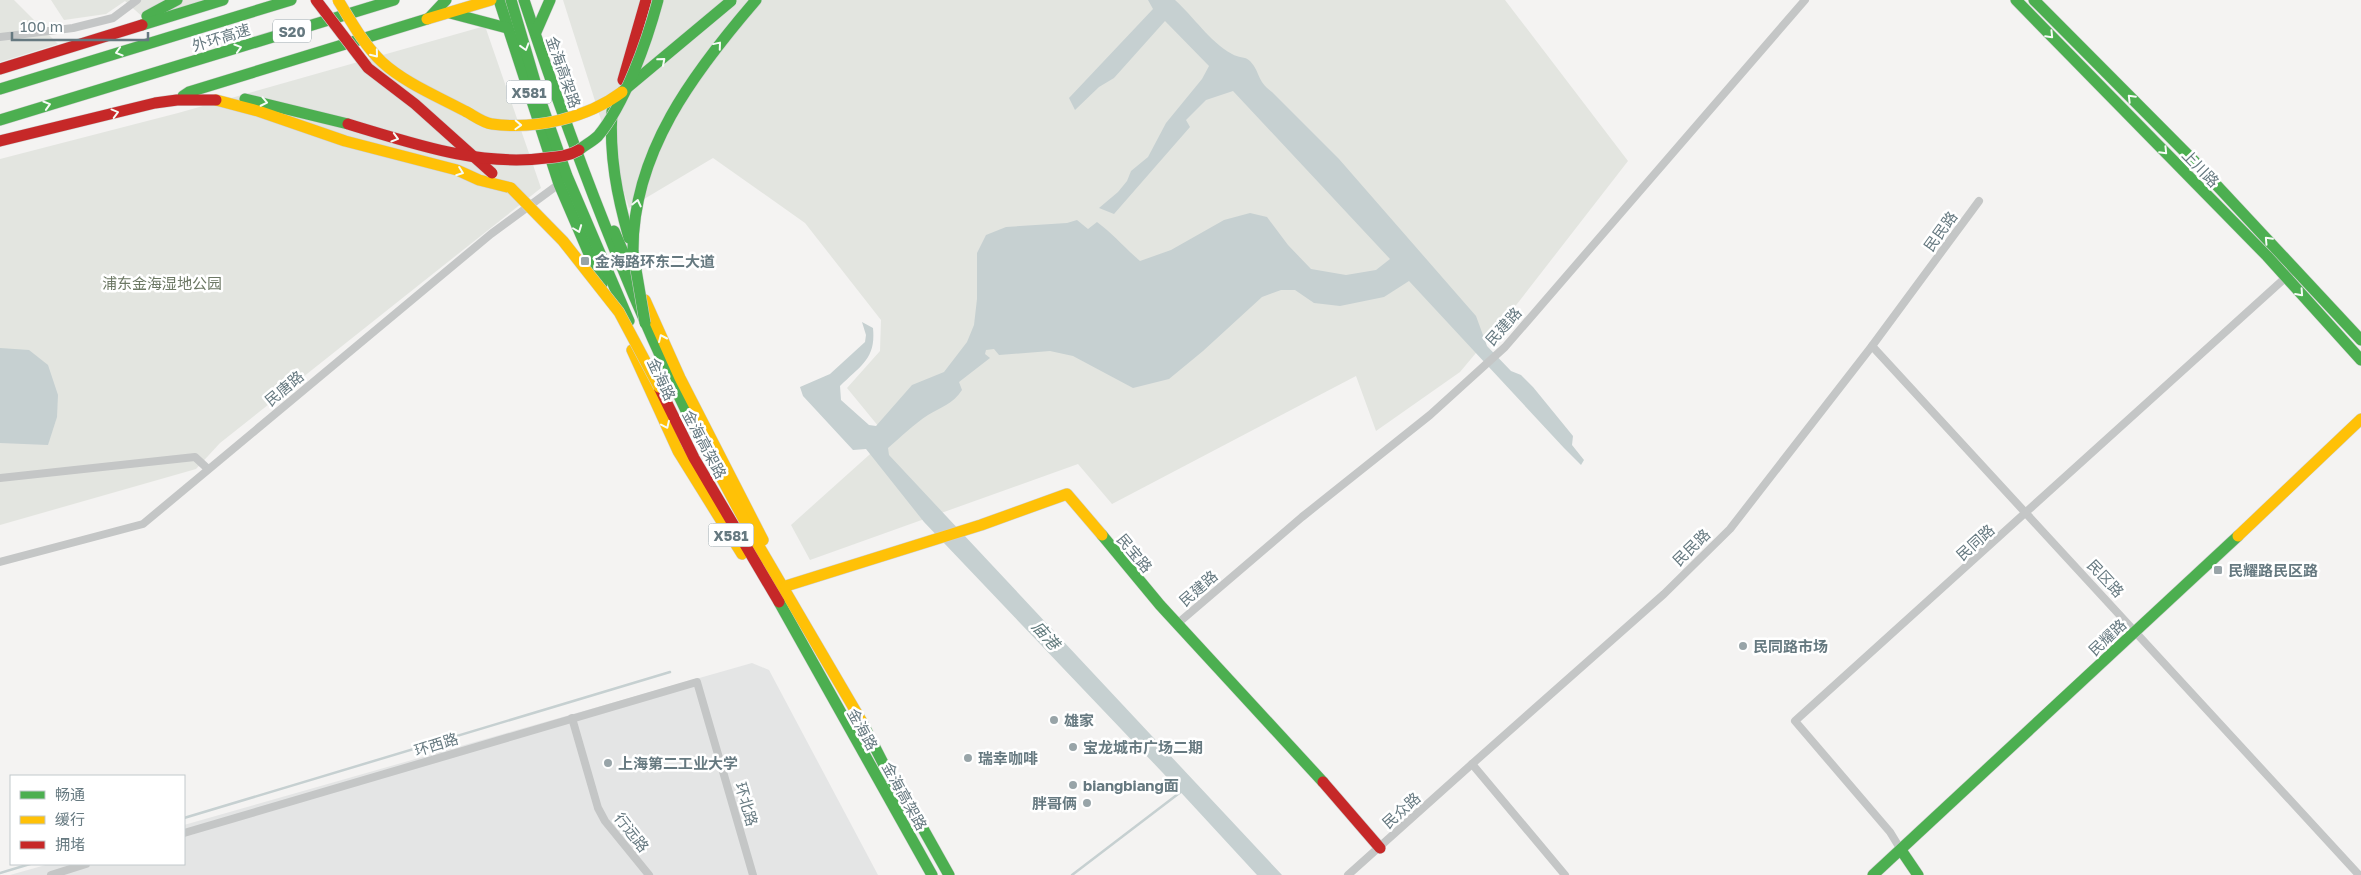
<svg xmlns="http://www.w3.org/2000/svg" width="2361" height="875" font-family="'Golos Text','Noto Sans SC',sans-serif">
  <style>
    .built { fill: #e4e5e5 }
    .green { fill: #e3e5e0 }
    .water { fill: #c6d0d1 }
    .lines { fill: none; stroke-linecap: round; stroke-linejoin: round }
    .stream { stroke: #c6d0d1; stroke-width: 2.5 }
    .fast-casing { stroke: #cfd0d0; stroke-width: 12 }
    .slow-casing { stroke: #cfd0d0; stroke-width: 12 }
    .jam-casing { stroke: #cfd0d0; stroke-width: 12 }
    .street { stroke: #c4c6c6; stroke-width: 8 }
    .fast { stroke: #4caf50; stroke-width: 11 }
    .slow { stroke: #ffc107; stroke-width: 11 }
    .jam { stroke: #c62828; stroke-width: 11 }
    .fast-bridge-casing { stroke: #cfd0d0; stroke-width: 12; stroke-linecap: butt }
    .slow-bridge-casing { stroke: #cfd0d0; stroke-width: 12; stroke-linecap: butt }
    .jam-bridge-casing { stroke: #cfd0d0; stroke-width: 12; stroke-linecap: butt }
    .fast-bridge { stroke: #4caf50; stroke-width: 11 }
    .slow-bridge { stroke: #ffc107; stroke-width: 11 }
    .jam-bridge { stroke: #c62828; stroke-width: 11 }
    .oneway { stroke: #f6fbf6 }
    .poi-dot { fill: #98a4a8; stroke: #fff; stroke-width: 2 }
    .labels { text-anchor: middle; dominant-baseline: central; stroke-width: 5; stroke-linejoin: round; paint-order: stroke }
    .shield { fill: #fff; stroke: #94a1a6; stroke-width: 1 }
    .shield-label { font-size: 14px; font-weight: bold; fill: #667980 }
    .street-label { font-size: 15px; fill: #667980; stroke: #fff }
    .poi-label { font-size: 15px; font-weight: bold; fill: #667980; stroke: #fff; text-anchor: start }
    .park-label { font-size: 15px; fill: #6c7864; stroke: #fff }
    .water-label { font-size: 16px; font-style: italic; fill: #627b7d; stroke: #fff }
  </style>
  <rect width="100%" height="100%" fill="#f4f3f2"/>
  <!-- built -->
  <polygon class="built" points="752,663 769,670 878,875 10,875 49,864 184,864 184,825"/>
  <!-- green -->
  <g class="green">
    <polygon points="0,0 14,0 58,44 0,62"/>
    <polygon points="51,0 207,0 145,19 125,1 106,14 64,20"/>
    <polygon points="563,0 1505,0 1628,161 1517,304 1460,372 1376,431 1356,376 1112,504 1078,464 810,560 791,525 888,438 847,388 880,351 881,320 805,223 713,158 629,208"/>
    <polygon points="485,26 541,188 220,443 196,469 0,525 0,159 178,113"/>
  </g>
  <!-- water -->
  <g class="water">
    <path d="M1148,0H1175C1194,17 1209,41 1232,54C1238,58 1245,56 1250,61C1261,73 1256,80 1272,92L1339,159L1476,316L1487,346L1511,371L1521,375L1533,387L1573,436L1572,445L1584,460L1581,465L1564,448L1409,281L1384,297L1340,306L1314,303L1295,290H1281L1262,297L1203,351L1169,379L1133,388L1073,356L1050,351L999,355L994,349L986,350L985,354L990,358L959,382L962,390C953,404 941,407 928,415C914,424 901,437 888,448L889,455L1282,875H1257L1162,772L924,522L866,449L853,450L803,396L800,387L830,374L865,342L866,335L862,322L873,328C876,359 861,365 840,386L841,400L869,425L876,426L912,385L944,372L967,342L974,325L977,299V253L986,235L1006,227L1067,223L1077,220L1088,229L1097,222C1113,234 1125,248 1140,261L1171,250L1224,220L1250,213L1267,217L1288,245L1311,269L1346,275L1376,270L1390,259L1233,91L1206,100L1186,120L1190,127L1114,214L1099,208L1118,192L1127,181L1131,171L1148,157L1166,123L1202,79L1209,66L1165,21L1114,78L1099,87L1075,110L1069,98L1153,9Z"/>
    <polygon points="0,348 29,350 48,365 58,395 57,417 48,445 0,443"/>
  </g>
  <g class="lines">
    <!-- stream -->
    <g class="stream">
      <polyline points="184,818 670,672"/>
      <polyline points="0,873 30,864"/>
      <polyline points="1072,875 1182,791"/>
    </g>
    <!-- fast casing -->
    <g class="fast-casing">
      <g id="fast">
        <polyline points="499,0 559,184 602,284"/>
        <polyline points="511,0 541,102 567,176 629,321"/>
        <path d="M524,0C571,144 624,284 691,421"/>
        <polyline points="2016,0 2267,256 2361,360"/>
        <polyline points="2034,0 2195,162 2361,340"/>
        <polyline points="450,13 507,28"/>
        <polyline points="147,16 177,0"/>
        <polyline points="429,18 446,0"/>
        <polyline points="142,25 223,0"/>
        <polyline points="536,32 550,0"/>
        <polyline points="0,89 291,0"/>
        <polyline points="183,96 189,92 427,19"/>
        <polyline points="245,99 348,124"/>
        <path d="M612,111C609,155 617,196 629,238"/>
        <polyline points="0,120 394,0"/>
        <polyline points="614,231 633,275"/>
        <path d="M633,252C632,153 694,72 756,0"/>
        <polyline points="1102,535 1160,605 1323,782"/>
        <polyline points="779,602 932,875"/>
        <polyline points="862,722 905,806"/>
        <polyline points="903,793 949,875"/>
        <polyline points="1901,850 1918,875"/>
        <polyline points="1873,875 2238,536"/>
      </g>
    </g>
    <!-- slow casing -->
    <g class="slow-casing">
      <g id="slow">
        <polyline points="427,19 491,0"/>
        <polyline points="216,100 258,111 345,141 457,170 479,180 511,188"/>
        <polyline points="645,300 680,378 763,540"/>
        <polyline points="632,350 678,451 742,554"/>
        <polyline points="691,421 750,531 862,722"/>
        <polyline points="2238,536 2361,419"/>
        <polyline points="786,586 981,525 1067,494 1102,535"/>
      </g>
    </g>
    <!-- jam casing -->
    <g class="jam-casing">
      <g id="jam">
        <polyline points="0,69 142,25"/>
        <polyline points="623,80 646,0"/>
        <polyline points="0,141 155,103 177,100 216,100"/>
        <polyline points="654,377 694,458 779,602"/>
        <polyline points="1323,782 1380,848"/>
      </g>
    </g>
    <!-- street -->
    <g class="street">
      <polyline points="0,37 73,28 113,18 137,0"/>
      <polyline points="1872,346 2359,875"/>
      <polyline points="0,478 195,457 208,469"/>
      <polyline points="0,562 143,524 491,234 559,184"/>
      <polyline points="1177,624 1302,517 1430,415 1505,347 1805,0"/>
      <polyline points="572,718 598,808 605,821 649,875"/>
      <polyline points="184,833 697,682 753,875"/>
      <polyline points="1901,850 1890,832 1795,721 2295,269"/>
      <polyline points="51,875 86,864"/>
      <polyline points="1348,875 1472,764"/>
      <polyline points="1565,875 1472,764 1664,594 1730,529 1872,346 1979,201"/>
    </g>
    <!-- fast -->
    <use href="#fast" class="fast"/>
    <!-- slow -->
    <use href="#slow" class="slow"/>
    <!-- jam -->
    <use href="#jam" class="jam"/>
    <!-- fast-bridge casing -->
    <g class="fast-bridge-casing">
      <g id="fast-bridge">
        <polyline points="622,92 731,1"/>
        <path d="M579,150C585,145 593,141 598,136C625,104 647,41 658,0"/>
        <polyline points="633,252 645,323"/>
      </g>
    </g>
    <!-- slow-bridge casing -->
    <g class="slow-bridge-casing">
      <g id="slow-bridge">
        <path d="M338,0C351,21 364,45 382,62C405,83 437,96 465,111C473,115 483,123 492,124C536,130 587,118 622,92"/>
        <polyline points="511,188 563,241 619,312 659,387"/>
      </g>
    </g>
    <!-- jam-bridge casing -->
    <g class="jam-bridge-casing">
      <g id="jam-bridge">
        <polyline points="316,0 368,68 415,104 492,173"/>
        <path d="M348,124C412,143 479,167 546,158C558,157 569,156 579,150"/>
      </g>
    </g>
    <!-- fast-bridge -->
    <use href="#fast-bridge" class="fast-bridge"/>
    <!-- slow-bridge -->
    <use href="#slow-bridge" class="slow-bridge"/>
    <!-- jam-bridge -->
    <use href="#jam-bridge" class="jam-bridge"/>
  </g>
  <!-- one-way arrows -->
  <defs><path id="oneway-chevron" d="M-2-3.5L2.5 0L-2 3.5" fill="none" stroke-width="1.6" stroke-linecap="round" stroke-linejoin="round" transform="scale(1.25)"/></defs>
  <g class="oneway">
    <use href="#oneway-chevron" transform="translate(2050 35) rotate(46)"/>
    <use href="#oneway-chevron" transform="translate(718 45) rotate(-50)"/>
    <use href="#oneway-chevron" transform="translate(525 47) rotate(73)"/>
    <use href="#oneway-chevron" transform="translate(238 48) rotate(-17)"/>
    <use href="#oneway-chevron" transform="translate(119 52) rotate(163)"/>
    <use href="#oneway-chevron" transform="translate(375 54) rotate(51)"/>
    <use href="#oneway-chevron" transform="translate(662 61) rotate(-41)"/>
    <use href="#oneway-chevron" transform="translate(2131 98) rotate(-135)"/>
    <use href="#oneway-chevron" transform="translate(264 102) rotate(12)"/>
    <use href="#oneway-chevron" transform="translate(47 105) rotate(-17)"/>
    <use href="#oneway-chevron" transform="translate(115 113) rotate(-15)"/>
    <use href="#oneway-chevron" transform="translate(518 125) rotate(2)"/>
    <use href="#oneway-chevron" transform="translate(395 138) rotate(16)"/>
    <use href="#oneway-chevron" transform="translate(2164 151) rotate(46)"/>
    <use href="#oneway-chevron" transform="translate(460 172) rotate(20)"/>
    <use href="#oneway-chevron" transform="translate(637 203) rotate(-77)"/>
    <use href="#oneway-chevron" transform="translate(578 229) rotate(69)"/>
    <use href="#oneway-chevron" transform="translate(2268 240) rotate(-133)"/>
    <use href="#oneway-chevron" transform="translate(2300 293) rotate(48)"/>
    <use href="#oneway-chevron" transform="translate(662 338) rotate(-114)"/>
    <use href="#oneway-chevron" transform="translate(666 425) rotate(65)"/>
  </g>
  <!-- markers -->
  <g class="poi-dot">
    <rect x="580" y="256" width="10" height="10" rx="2.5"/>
    <rect x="2213" y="565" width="10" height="10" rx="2.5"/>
    <circle cx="1743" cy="646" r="5"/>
    <circle cx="1054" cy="720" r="5"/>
    <circle cx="1073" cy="747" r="5"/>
    <circle cx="968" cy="758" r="5"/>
    <circle cx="608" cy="763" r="5"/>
    <circle cx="1073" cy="785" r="5"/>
    <circle cx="1087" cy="803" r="5"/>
  </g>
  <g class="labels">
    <!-- shield labels -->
    <g class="shield">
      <rect x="273" y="19.5" width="38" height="23" rx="4"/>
      <rect x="506.5" y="80.5" width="45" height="23" rx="4"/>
      <rect x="708.5" y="523.5" width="45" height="23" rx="4"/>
    </g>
    <g class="shield-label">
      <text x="292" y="31">S20</text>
      <text x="529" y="92">X581</text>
      <text x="731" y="535">X581</text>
    </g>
    <!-- street labels -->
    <g class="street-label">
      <text transform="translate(221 37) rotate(-17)">外环高速</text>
      <text transform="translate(564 72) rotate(71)">金海高架路</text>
      <text transform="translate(2201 168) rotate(46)">上川路</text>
      <text transform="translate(1940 231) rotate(-54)">民民路</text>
      <text transform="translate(1503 326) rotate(-48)">民建路</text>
      <text transform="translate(662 379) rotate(65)">金海路</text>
      <text transform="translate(284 388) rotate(-40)">民唐路</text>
      <text transform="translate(705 444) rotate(62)">金海高架路</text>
      <text transform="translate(1975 542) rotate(-42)">民同路</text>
      <text transform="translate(1691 547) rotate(-44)">民民路</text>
      <text transform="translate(1135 553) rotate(50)">民宝路</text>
      <text transform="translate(2106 578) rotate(47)">民区路</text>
      <text transform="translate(1198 588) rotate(-41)">民建路</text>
      <text transform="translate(2107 637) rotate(-43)">民耀路</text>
      <text transform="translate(863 729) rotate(61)">金海路</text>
      <text transform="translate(436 744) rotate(-17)">环西路</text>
      <text transform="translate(905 796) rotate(61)">金海高架路</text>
      <text transform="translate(747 804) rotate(74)">环北路</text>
      <text transform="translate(1401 810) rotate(-42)">民众路</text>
      <text transform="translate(632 832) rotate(52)">行远路</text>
    </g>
    <!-- poi labels -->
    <g class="poi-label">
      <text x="595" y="261">金海路环东二大道</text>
      <text x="2228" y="570">民耀路民区路</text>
      <text x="1753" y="646">民同路市场</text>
      <text x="1064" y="720">雄家</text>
      <text x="1083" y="747">宝龙城市广场二期</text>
      <text x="978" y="758">瑞幸咖啡</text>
      <text x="618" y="763">上海第二工业大学</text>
      <text x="1083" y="785">biangbiang面</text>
      <text x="1077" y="803" text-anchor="end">胖哥俩</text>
    </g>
    <!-- park labels -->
    <g class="park-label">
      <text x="162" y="283">浦东金海湿地公园</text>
    </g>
    <!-- water labels -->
    <g class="water-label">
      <text transform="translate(1046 635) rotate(48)">庙港</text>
    </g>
  </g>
  <!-- legend -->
  <rect x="10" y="775" width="175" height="90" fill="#ffffff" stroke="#c2c9cc"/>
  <rect x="20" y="791" width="25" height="8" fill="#4caf50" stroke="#c2c9cc"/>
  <text x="55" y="800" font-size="15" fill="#667980">畅通</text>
  <rect x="20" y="816" width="25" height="8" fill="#ffc107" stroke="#c2c9cc"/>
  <text x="55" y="825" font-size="15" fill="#667980">缓行</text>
  <rect x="20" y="841" width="25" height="8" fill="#c62828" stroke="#c2c9cc"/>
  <text x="55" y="850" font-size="15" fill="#667980">拥堵</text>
  <!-- scale -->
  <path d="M12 32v8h136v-8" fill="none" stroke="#667980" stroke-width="2.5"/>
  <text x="20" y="32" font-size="15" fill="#667980" stroke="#ffffff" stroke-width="4" paint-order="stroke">100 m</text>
</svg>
